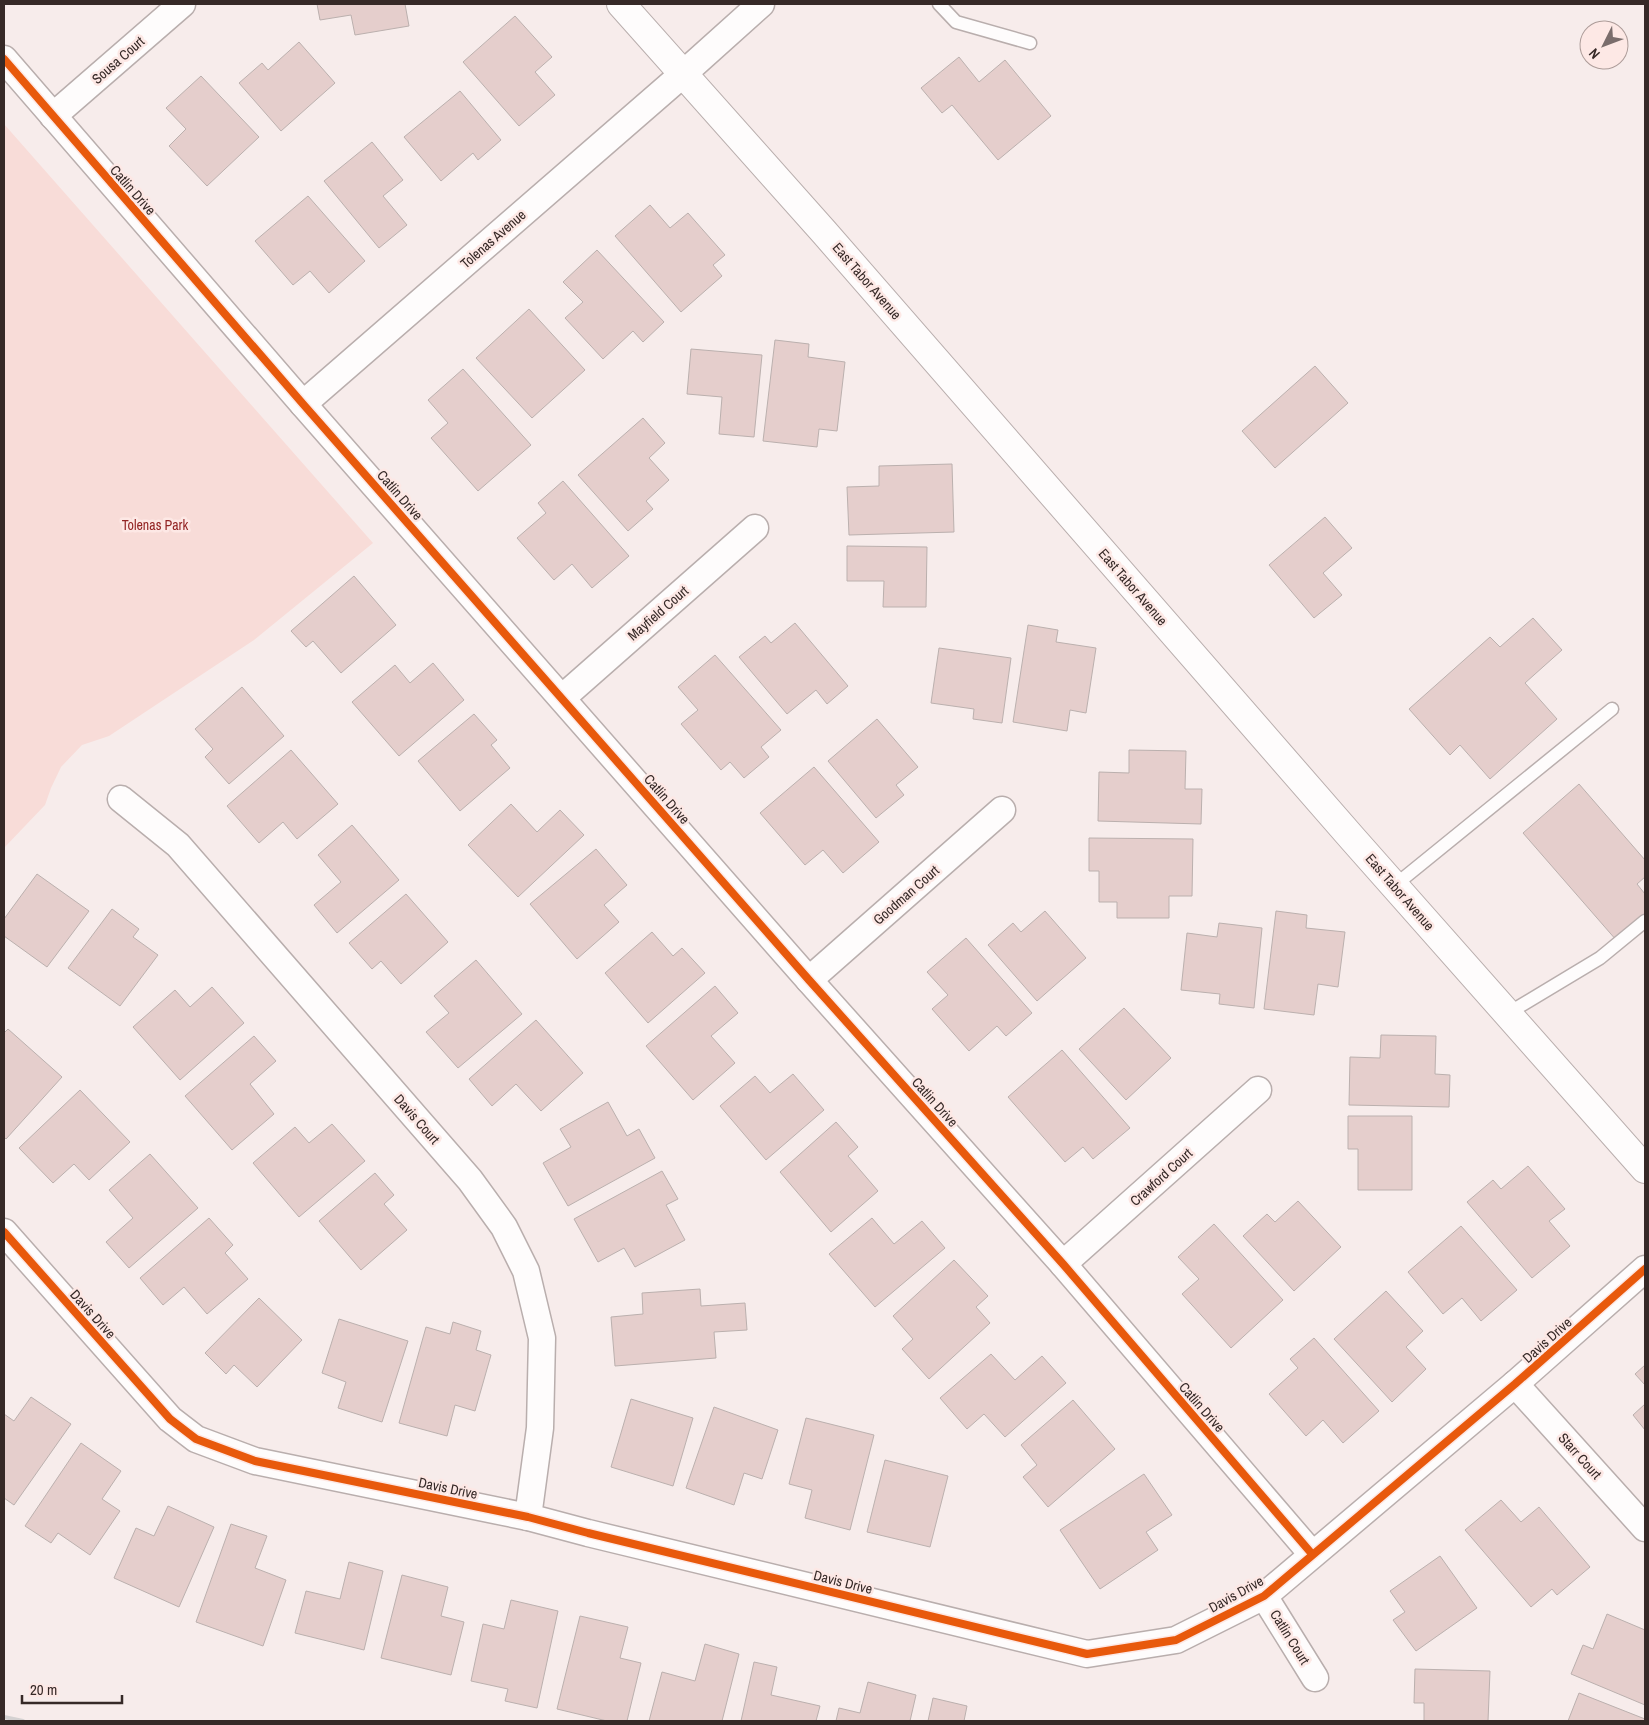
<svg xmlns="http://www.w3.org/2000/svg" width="1649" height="1725" font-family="'Archivo Narrow',sans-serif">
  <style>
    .green { fill: #f8dcd8 }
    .building { fill: #e5cecc; stroke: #bbb0ae }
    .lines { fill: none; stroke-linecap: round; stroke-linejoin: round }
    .service-casing { stroke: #b9aead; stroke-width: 15 }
    .minor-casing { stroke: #b9aead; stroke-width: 29 }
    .secondary-casing { stroke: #b9aead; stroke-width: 30 }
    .service { stroke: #fefcfc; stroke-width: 12 }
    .minor { stroke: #fefcfc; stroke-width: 26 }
    .secondary { stroke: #fefcfc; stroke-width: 28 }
    .rail { stroke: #d4d1d1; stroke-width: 4 }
    .cycleway-casing { stroke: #fde8e5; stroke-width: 11 }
    .cycleway { stroke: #e8590c; stroke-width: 8 }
    .labels { text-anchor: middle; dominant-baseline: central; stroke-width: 5; stroke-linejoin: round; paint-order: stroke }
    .street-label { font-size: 14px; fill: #362927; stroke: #fde8e5 }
    .park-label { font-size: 14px; fill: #932424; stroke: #fde8e5 }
  </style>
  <rect width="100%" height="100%" fill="#f7eceb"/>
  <!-- green -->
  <polygon class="green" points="4,124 373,543 254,640 109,736 82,745 61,767 51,788 45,805 4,848"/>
  <!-- building -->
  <g class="building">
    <polygon points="317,4 405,4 409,26 355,35 351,15 320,20"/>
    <polygon points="515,16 552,57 535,72 555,95 519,126 463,62"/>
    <polygon points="299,42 335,83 281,131 239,83 262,63 268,70"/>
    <polygon points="959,57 979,82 1005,60 1051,116 998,160 952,105 942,113 921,88"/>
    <polygon points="201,76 259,137 207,186 169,146 186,129 166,108"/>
    <polygon points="460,91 501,140 478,160 473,153 441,181 404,137"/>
    <polygon points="372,142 403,180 383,196 407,225 379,248 324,181"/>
    <polygon points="308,196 365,261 329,293 310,271 293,285 255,241"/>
    <polygon points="650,205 670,228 688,213 725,255 713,265 722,276 681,312 615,236"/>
    <polygon points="597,250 664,322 643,342 633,331 603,359 565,318 583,302 563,282"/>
    <polygon points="529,309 585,370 532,418 476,358"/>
    <polygon points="775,340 809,344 808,357 845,362 837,431 819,429 817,447 763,441"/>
    <polygon points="691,349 762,355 754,437 719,434 722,397 687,394"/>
    <polygon points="1315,366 1348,403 1275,468 1242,431"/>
    <polygon points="463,369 531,445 478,491 431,438 448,423 428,400"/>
    <polygon points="643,418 665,443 649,458 669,480 646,501 653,509 628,531 578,475"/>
    <polygon points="952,464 954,532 849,535 847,487 879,486 879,466"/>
    <polygon points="563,481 629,556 592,588 572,564 554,580 517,538 546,513 538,503"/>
    <polygon points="1325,517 1352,548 1323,573 1342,595 1314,618 1269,565"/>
    <polygon points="847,546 927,547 926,607 883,607 884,581 847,581"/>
    <polygon points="354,576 396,625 341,673 313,641 306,647 291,631"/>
    <polygon points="1533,618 1562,650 1525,683 1557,719 1490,779 1460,745 1450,755 1409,709 1490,637 1500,647"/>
    <polygon points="795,623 848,686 827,704 816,690 787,714 739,657 765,636 771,643"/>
    <polygon points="1028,625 1058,630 1056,642 1096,648 1086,713 1070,710 1067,731 1013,722"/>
    <polygon points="939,648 1011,658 1002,723 973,719 974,709 931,703"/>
    <polygon points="715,655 781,730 761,747 769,757 744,778 730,762 721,770 681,724 698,710 678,687"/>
    <polygon points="433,663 464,700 399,756 352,702 395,665 410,683"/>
    <polygon points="242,687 284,736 229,784 205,757 213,749 195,729"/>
    <polygon points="474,714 497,740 491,745 510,768 460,811 418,761"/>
    <polygon points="877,719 918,767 896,785 904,795 876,818 828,761"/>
    <polygon points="291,750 338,804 297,839 283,822 259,843 227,806"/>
    <polygon points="1129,750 1186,751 1185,789 1202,789 1201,824 1098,821 1099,772 1129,773"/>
    <polygon points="814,767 879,842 843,873 823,850 805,865 760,813"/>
    <polygon points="1579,784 1645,860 1645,877 1637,884 1645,894 1645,916 1617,941 1523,833"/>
    <polygon points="511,804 537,832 560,810 584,835 518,897 468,845"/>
    <polygon points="352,825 399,880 337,933 314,905 341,882 318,855"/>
    <polygon points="1089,838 1193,839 1192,896 1169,896 1169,918 1117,918 1117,902 1099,902 1099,871 1089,871"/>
    <polygon points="596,849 627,885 604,905 619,922 577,959 530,904"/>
    <polygon points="37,874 89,911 47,967 4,936 4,919"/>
    <polygon points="406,894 448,942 401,984 381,961 372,969 349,943"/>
    <polygon points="112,909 139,929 133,937 158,955 120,1006 68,968"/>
    <polygon points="1045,911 1086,958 1037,1001 988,945 1013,923 1021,932"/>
    <polygon points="1276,911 1307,915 1306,928 1345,932 1338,987 1318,984 1314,1015 1264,1009"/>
    <polygon points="1219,923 1262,928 1254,1008 1219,1004 1220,994 1181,990 1187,933 1217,937"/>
    <polygon points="652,932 673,956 682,948 705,973 648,1023 605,973"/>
    <polygon points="966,938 1032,1013 1006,1036 997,1026 969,1051 932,1009 948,995 927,972"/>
    <polygon points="476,960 522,1014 458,1068 426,1032 449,1013 434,996"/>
    <polygon points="715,986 738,1013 711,1036 735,1063 693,1100 646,1046"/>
    <polygon points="212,987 244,1023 180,1080 133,1027 175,990 190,1007"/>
    <polygon points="1124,1008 1171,1058 1126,1100 1079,1049"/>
    <polygon points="536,1020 583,1073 541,1111 516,1084 492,1106 469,1079"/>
    <polygon points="8,1029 62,1077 6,1139 4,1137 4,1033"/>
    <polygon points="1381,1035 1436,1036 1435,1074 1450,1075 1449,1107 1349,1105 1350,1057 1380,1058"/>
    <polygon points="254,1036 276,1061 250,1084 274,1114 232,1150 185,1096"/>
    <polygon points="1062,1050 1130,1128 1093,1159 1083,1147 1065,1162 1008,1097"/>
    <polygon points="793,1074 824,1110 766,1160 720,1106 755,1076 770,1093"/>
    <polygon points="80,1090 130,1142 89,1180 74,1164 53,1183 19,1148"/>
    <polygon points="608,1102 627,1136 639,1129 655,1158 568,1206 543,1163 571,1147 560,1129"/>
    <polygon points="1348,1116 1412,1116 1412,1190 1358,1190 1358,1149 1348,1149"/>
    <polygon points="836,1122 858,1147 848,1156 878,1191 831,1232 780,1172"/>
    <polygon points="332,1124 365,1161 299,1217 253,1163 295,1127 309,1143"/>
    <polygon points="150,1154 198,1208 129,1268 106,1242 133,1218 109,1190"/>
    <polygon points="1528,1166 1565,1209 1549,1221 1570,1246 1532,1278 1467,1202 1493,1180 1501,1189"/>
    <polygon points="662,1171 678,1199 666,1205 685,1240 635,1267 624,1248 598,1262 574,1219"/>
    <polygon points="375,1173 394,1195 384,1204 407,1230 361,1270 319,1221"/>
    <polygon points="1298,1201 1341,1247 1294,1291 1243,1236 1267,1214 1275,1222"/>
    <polygon points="209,1218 233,1245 225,1253 248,1279 207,1314 184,1287 163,1305 140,1278"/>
    <polygon points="872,1218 894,1244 922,1221 945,1248 875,1307 829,1254"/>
    <polygon points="1214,1224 1283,1300 1231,1348 1182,1294 1199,1279 1178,1257"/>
    <polygon points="1461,1226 1517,1290 1481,1321 1462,1298 1443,1314 1408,1272"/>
    <polygon points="954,1260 988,1296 976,1307 990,1323 929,1379 902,1349 913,1339 893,1316"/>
    <polygon points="700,1289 701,1306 745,1303 747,1330 714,1332 716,1358 615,1366 611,1317 643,1314 642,1293"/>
    <polygon points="1386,1291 1423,1331 1406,1347 1426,1369 1392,1402 1334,1339"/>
    <polygon points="259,1298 302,1340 257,1387 234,1365 226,1374 205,1353"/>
    <polygon points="339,1319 408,1341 382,1422 338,1408 346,1382 322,1373"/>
    <polygon points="453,1322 481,1331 476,1350 491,1355 475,1411 455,1405 447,1436 399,1423 426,1327 450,1334"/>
    <polygon points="1314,1338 1379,1411 1343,1443 1323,1420 1306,1436 1269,1394 1298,1368 1290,1359"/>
    <polygon points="991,1354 1015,1380 1042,1356 1066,1383 1005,1437 984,1414 967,1429 940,1398"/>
    <polygon points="1645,1365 1645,1385 1635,1374"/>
    <polygon points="31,1397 71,1424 14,1505 4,1498 4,1414 14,1421"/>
    <polygon points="631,1399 693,1418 673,1486 611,1467"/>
    <polygon points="1073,1400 1115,1449 1048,1507 1023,1477 1037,1465 1021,1445"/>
    <polygon points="1645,1404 1645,1430 1633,1415"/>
    <polygon points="714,1407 778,1430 762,1479 744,1473 734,1505 686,1488"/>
    <polygon points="806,1418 874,1435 850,1530 805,1518 812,1490 789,1484"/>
    <polygon points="81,1443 121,1471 102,1499 120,1511 90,1555 58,1533 51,1543 25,1526"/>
    <polygon points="885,1460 948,1476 930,1547 867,1532"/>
    <polygon points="1144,1474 1172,1515 1146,1532 1158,1550 1100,1589 1060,1530"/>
    <polygon points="1501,1500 1521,1522 1539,1507 1590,1567 1557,1595 1552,1589 1531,1607 1465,1530"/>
    <polygon points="168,1506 214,1527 179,1607 114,1578 136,1528 154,1536"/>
    <polygon points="231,1524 267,1536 255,1568 286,1580 263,1646 196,1622"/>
    <polygon points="1440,1556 1477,1608 1416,1651 1393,1620 1405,1612 1390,1591"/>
    <polygon points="349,1562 383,1571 364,1650 295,1633 306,1591 340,1599"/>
    <polygon points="402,1575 448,1587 441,1616 464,1622 451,1675 381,1658"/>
    <polygon points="511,1600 558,1611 537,1708 505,1701 508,1689 471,1681 483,1624 504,1629"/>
    <polygon points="1607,1614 1645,1630 1645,1705 1571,1674 1583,1645 1593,1649"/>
    <polygon points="580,1616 628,1627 620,1658 641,1663 627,1721 607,1721 557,1709"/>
    <polygon points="705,1644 739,1654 722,1721 649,1721 662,1672 695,1681"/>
    <polygon points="754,1662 777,1667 771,1695 820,1706 816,1721 741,1721"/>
    <polygon points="1415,1669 1490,1671 1488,1721 1424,1721 1424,1703 1414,1703"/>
    <polygon points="868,1682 916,1695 910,1721 836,1721 839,1708 860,1713"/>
    <polygon points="1579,1693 1645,1719 1645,1721 1568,1721"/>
    <polygon points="933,1698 967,1706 964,1721 928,1721"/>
  </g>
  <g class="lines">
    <!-- service casing -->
    <g class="service-casing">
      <g id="service">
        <polyline points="939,4 956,22 1030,43"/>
        <polyline points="1394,886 1612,709"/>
        <polyline points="1507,1014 1600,958 1645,921"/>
      </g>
    </g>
    <!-- minor casing -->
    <g class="minor-casing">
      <g id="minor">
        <polyline points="4,59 303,404 809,980 1063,1264 1312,1554"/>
        <polyline points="53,116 182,4"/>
        <polyline points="303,404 683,74 761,4"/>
        <polyline points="562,698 755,528"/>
        <polyline points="121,799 178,845 470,1180 504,1227 526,1271 542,1338 540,1428 528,1517"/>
        <polyline points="809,980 1002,810"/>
        <polyline points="4,1232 170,1419 196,1439 255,1461 528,1517 588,1533 1087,1654 1176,1640 1264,1596 1515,1384 1645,1269"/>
        <polyline points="1063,1264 1258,1090"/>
        <polyline points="1515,1384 1645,1528"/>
        <polyline points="1264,1596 1315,1678"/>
      </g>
    </g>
    <!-- secondary casing -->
    <g class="secondary-casing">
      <polyline id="secondary" points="621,4 824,232 1352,838 1645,1169"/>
    </g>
    <!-- service -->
    <use href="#service" class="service"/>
    <!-- minor -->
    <use href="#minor" class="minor"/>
    <!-- secondary -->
    <use href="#secondary" class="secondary"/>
    <!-- rail -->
    <polyline class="rail" points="4,1717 23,1721"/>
    <!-- cycleway casing -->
    <g class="cycleway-casing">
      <g id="cycleway">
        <polyline points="4,59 303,404 809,980 1063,1264 1312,1554"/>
        <polyline points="4,1232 170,1419 196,1439 255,1461 528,1517 588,1533 1087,1654 1176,1640 1264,1596 1515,1384 1645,1269"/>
      </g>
    </g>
    <!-- cycleway -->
    <use href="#cycleway" class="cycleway"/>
  </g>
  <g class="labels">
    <!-- street labels -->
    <g class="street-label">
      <text transform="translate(118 60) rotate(-41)">Sousa Court</text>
      <text transform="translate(133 190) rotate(49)">Catlin Drive</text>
      <text transform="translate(493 239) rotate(-41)">Tolenas Avenue</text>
      <text transform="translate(867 281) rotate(49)">East Tabor Avenue</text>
      <text transform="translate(400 495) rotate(49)">Catlin Drive</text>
      <text transform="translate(1133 587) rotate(49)">East Tabor Avenue</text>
      <text transform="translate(658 613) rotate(-41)">Mayfield Court</text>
      <text transform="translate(667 799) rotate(49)">Catlin Drive</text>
      <text transform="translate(1400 892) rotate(49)">East Tabor Avenue</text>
      <text transform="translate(906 895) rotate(-41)">Goodman Court</text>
      <text transform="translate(935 1102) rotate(48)">Catlin Drive</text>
      <text transform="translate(417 1119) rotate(49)">Davis Court</text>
      <text transform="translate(1161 1177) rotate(-42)">Crawford Court</text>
      <text transform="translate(93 1314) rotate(48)">Davis Drive</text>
      <text transform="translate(1547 1340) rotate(-42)">Davis Drive</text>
      <text transform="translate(1202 1407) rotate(49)">Catlin Drive</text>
      <text transform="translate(1580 1456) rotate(48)">Starr Court</text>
      <text transform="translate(448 1488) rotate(12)">Davis Drive</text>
      <text transform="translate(843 1582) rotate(14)">Davis Drive</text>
      <text transform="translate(1236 1594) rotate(-29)">Davis Drive</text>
      <text transform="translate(1290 1637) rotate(58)">Catlin Court</text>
    </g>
    <!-- park labels -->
    <g class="park-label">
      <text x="155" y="525">Tolenas Park</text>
    </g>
  </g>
  <!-- border -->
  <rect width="1649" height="1725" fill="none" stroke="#362927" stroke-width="10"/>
  <!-- north arrow -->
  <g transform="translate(1604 45) rotate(228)"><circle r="24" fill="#fde8e5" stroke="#ad9c99"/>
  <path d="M0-4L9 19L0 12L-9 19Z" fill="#7a6d6c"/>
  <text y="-8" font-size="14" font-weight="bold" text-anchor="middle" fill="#362927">N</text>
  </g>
  <!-- scale -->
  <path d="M22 1695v8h100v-8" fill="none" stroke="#362927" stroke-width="2.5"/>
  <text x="30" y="1695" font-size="15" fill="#362927" stroke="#fde8e5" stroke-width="4" paint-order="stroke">20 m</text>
</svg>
